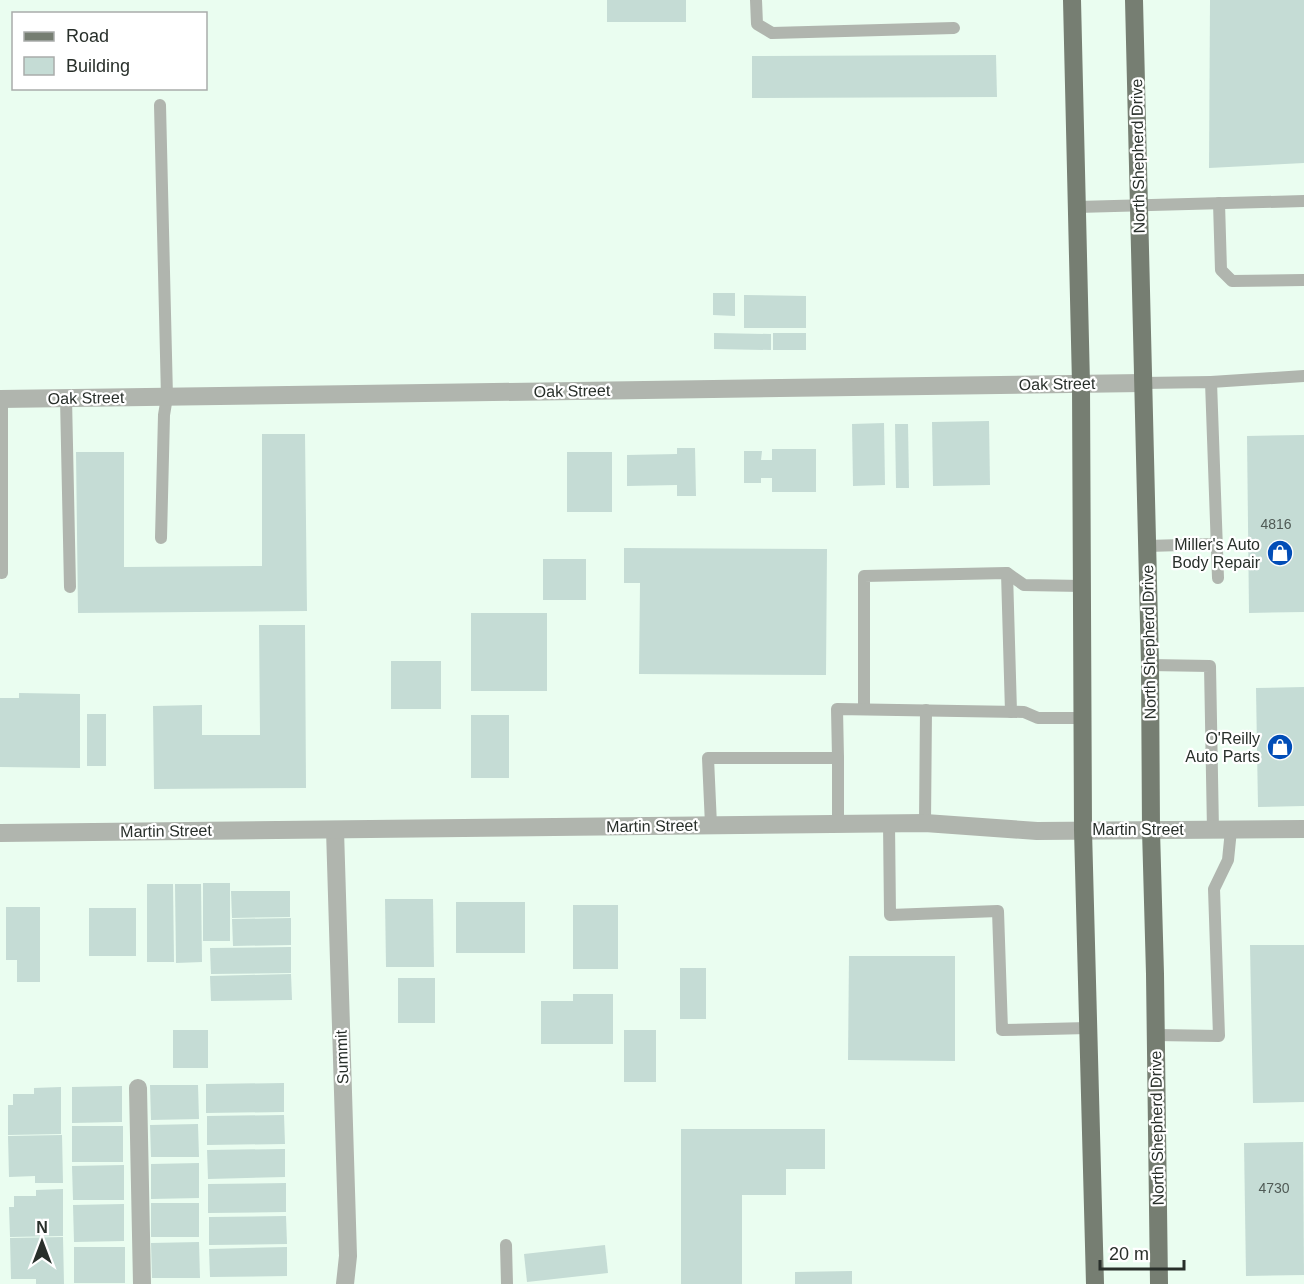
<svg xmlns="http://www.w3.org/2000/svg" width="1304" height="1284" font-family="Helvetica,sans-serif">
  <style>
    .building { fill: #c5dcd5 }
    .lines { fill: none; stroke-linecap: round; stroke-linejoin: round }
    .service { stroke: #b0b5ae; stroke-width: 12 }
    .minor { stroke: #b0b5ae; stroke-width: 18 }
    .primary { stroke: #767e72; stroke-width: 18 }
    .labels { text-anchor: middle; dominant-baseline: central; stroke-width: 4.5; stroke-linejoin: round; paint-order: stroke }
    .number-label { font-size: 14px; fill: #4f5a55 }
    .street-label { font-size: 16px; fill: #282f2a; stroke: #fff }
    .poi-label { font-size: 16px; fill: #282f2a; stroke: #fff; text-anchor: end }
  </style>
  <rect width="100%" height="100%" fill="#eafdf0"/>
  <!-- building -->
  <g class="building">
    <rect x="607" y="0" width="79" height="22"/>
    <polygon points="1210,0 1304,0 1304,163 1209,168"/>
    <polygon points="996,55 997,97 752,98 752,56"/>
    <polygon points="713,293 735,293 735,316 713,315"/>
    <polygon points="744,295 806,296 806,328 744,328"/>
    <polygon points="714,333 771,334 771,350 714,349"/>
    <rect x="773" y="333" width="33" height="17"/>
    <polygon points="989,421 990,485 933,486 932,422"/>
    <polygon points="884,423 885,485 853,486 852,424"/>
    <polygon points="895,424 908,424 909,488 896,488"/>
    <polygon points="262,434 305,434 307,611 78,613 76,452 124,452 124,567 262,566"/>
    <polygon points="1304,435 1304,612 1249,613 1247,436"/>
    <polygon points="677,448 695,448 696,496 677,496 677,485 627,486 627,455 677,454"/>
    <polygon points="772,449 816,449 816,492 772,492 772,478 761,478 761,483 744,483 744,451 762,451 761,460 772,460"/>
    <rect x="567" y="452" width="45" height="60"/>
    <polygon points="624,548 827,549 826,675 639,674 640,583 624,583"/>
    <rect x="543" y="559" width="43" height="41"/>
    <rect x="471" y="613" width="76" height="78"/>
    <polygon points="259,625 305,625 306,788 154,789 153,706 202,705 202,735 260,735"/>
    <rect x="391" y="661" width="50" height="48"/>
    <polygon points="1304,687 1304,806 1258,807 1256,688"/>
    <polygon points="19,693 80,694 80,768 0,767 0,698 19,698"/>
    <rect x="87" y="714" width="19" height="52"/>
    <rect x="471" y="715" width="38" height="63"/>
    <rect x="203" y="883" width="27" height="58"/>
    <polygon points="147,884 173,884 174,962 147,962"/>
    <polygon points="175,884 201,884 202,962 176,963"/>
    <polygon points="231,891 290,891 290,917 232,918"/>
    <polygon points="385,899 433,899 434,967 386,967"/>
    <rect x="456" y="902" width="69" height="51"/>
    <rect x="573" y="905" width="45" height="64"/>
    <polygon points="6,907 40,907 40,982 17,982 17,960 6,960"/>
    <rect x="89" y="908" width="47" height="48"/>
    <polygon points="291,918 291,945 233,946 232,919"/>
    <polygon points="1250,945 1304,945 1304,1102 1253,1103"/>
    <polygon points="291,947 291,973 211,974 210,948"/>
    <polygon points="849,956 955,956 955,1061 848,1060"/>
    <rect x="680" y="968" width="26" height="51"/>
    <polygon points="291,974 292,1000 211,1001 210,976"/>
    <rect x="398" y="978" width="37" height="45"/>
    <polygon points="573,994 613,994 613,1044 541,1044 541,1001 573,1001"/>
    <rect x="173" y="1030" width="35" height="38"/>
    <rect x="624" y="1030" width="32" height="52"/>
    <polygon points="284,1083 284,1112 206,1113 206,1084"/>
    <polygon points="150,1085 198,1085 199,1119 151,1120"/>
    <polygon points="122,1086 122,1122 72,1123 72,1087"/>
    <polygon points="61,1087 61,1134 8,1135 8,1105 13,1105 13,1094 34,1094 34,1088"/>
    <polygon points="284,1115 285,1144 207,1145 207,1116"/>
    <polygon points="198,1124 199,1157 151,1157 150,1125"/>
    <rect x="72" y="1126" width="51" height="36"/>
    <polygon points="681,1129 825,1129 825,1169 786,1169 786,1195 742,1195 742,1284 681,1284"/>
    <polygon points="62,1135 63,1183 35,1183 35,1176 9,1177 8,1136"/>
    <polygon points="1303,1142 1304,1275 1246,1276 1244,1143"/>
    <polygon points="285,1149 285,1177 208,1179 207,1150"/>
    <polygon points="199,1163 199,1198 151,1199 151,1164"/>
    <polygon points="124,1165 124,1200 73,1200 72,1166"/>
    <polygon points="286,1183 286,1212 208,1213 208,1184"/>
    <polygon points="63,1189 63,1236 10,1237 9,1207 14,1207 14,1196 36,1196 36,1190"/>
    <rect x="151" y="1203" width="48" height="34"/>
    <polygon points="124,1204 124,1241 74,1242 73,1205"/>
    <polygon points="286,1216 287,1244 209,1245 209,1217"/>
    <polygon points="63,1237 64,1284 36,1284 36,1279 11,1279 10,1238"/>
    <polygon points="199,1242 200,1278 152,1278 151,1243"/>
    <polygon points="605,1245 608,1273 527,1282 524,1254"/>
    <rect x="74" y="1247" width="51" height="36"/>
    <polygon points="287,1247 287,1276 210,1277 209,1249"/>
    <polygon points="852,1271 852,1284 795,1284 795,1272"/>
  </g>
  <g class="lines">
    <!-- service -->
    <g class="service">
      <polyline points="756,0 757,24 772,33 954,28"/>
      <polyline points="160,105 167,397 164,415 161,538"/>
      <polyline points="1219,203 1221,270 1232,281 1304,280"/>
      <polyline points="1077,207 1304,201"/>
      <polyline points="1211,382 1304,376"/>
      <polyline points="1143,383 1211,382 1218,578"/>
      <polyline points="66,398 70,587"/>
      <polyline points="2,399 2,573"/>
      <polyline points="1147,546 1217,544"/>
      <polyline points="1007,573 1011,712"/>
      <polyline points="1150,665 1210,666 1213,830"/>
      <polyline points="864,709 864,576 1007,573 1024,585 1082,586"/>
      <polyline points="838,758 837,709 1024,712 1038,718 1082,718"/>
      <polyline points="889,823 890,915 998,911 1002,1030 1088,1028"/>
      <polyline points="925,823 926,710"/>
      <polyline points="711,825 708,758 838,758 838,824"/>
      <polyline points="1156,1035 1219,1036 1214,889 1228,860 1231,830"/>
      <polyline points="506,1245 507,1284"/>
    </g>
    <!-- minor -->
    <g class="minor">
      <polyline points="0,399 1143,383"/>
      <polyline points="335,830 348,1256 345,1284"/>
      <polyline points="0,833 925,823 1037,831 1304,829"/>
      <polyline points="138,1088 142,1284"/>
    </g>
    <!-- primary -->
    <g class="primary">
      <polyline points="1072,0 1081,384 1083,830 1095,1284"/>
      <polyline points="1134,0 1150,665 1151,830 1155,974 1159,1284"/>
    </g>
  </g>
  <!-- icons -->
  <defs>
    <g id="shop-disc" transform="scale(1.35)"><circle r="9.5" fill="#014db7" stroke="#fff"/><path d="M-5-2.5h2.3a2.7 3.5 0 0 1 5.4 0H5L5.5 6h-11ZM-1.5-2.5h3a1.5 2.3 0 0 0-3 0Z" fill="#fff"/></g>
  </defs>
  <g fill-rule="evenodd">
    <use href="#shop-disc" x="1280" y="553"/>
    <use href="#shop-disc" x="1280" y="747"/>
  </g>
  <g class="labels">
    <!-- number labels -->
    <g class="number-label">
      <text x="1276" y="524">4816</text>
      <text x="1274" y="1188">4730</text>
    </g>
    <!-- street labels -->
    <g class="street-label">
      <text transform="translate(1138 156) rotate(-91)">North Shepherd Drive</text>
      <text transform="translate(1057 384) rotate(-1)">Oak Street</text>
      <text transform="translate(572 391) rotate(-1)">Oak Street</text>
      <text transform="translate(86 398) rotate(-1)">Oak Street</text>
      <text transform="translate(1149 642) rotate(-91)">North Shepherd Drive</text>
      <text transform="translate(652 826) rotate(-1)">Martin Street</text>
      <text x="1138" y="829">Martin Street</text>
      <text transform="translate(166 831) rotate(-1)">Martin Street</text>
      <text transform="translate(342 1057) rotate(-92)">Summit</text>
      <text transform="translate(1157 1128) rotate(-91)">North Shepherd Drive</text>
    </g>
    <!-- poi labels -->
    <g class="poi-label">
      <text x="1260" y="544">Miller's Auto<tspan x="1260" dy="18">Body Repair</tspan></text>
      <text x="1260" y="738">O'Reilly<tspan x="1260" dy="18">Auto Parts</tspan></text>
    </g>
  </g>
  <!-- legend -->
  <rect x="12" y="12" width="195" height="78" fill="#ffffff" stroke="#a9acaa" stroke-width="1.5"/>
  <rect x="24" y="32" width="30" height="9" fill="#767e72" stroke="#a9acaa" stroke-width="1.5"/>
  <text x="66" y="42" font-size="18" fill="#282f2a">Road</text>
  <rect x="24" y="57" width="30" height="18" fill="#c5dcd5" stroke="#a9acaa" stroke-width="1.5"/>
  <text x="66" y="72" font-size="18" fill="#282f2a">Building</text>
  <!-- north arrow -->
  <g transform="translate(42 1242)" stroke="#ffffff" stroke-width="4.5" paint-order="stroke">
  <path d="M0-4.5L10 22L0 15L-10 22Z" fill="#282f2a"/>
  <text y="-9" font-size="16" font-weight="bold" text-anchor="middle" fill="#282f2a">N</text>
  </g>
  <!-- scale -->
  <path d="M1100 1260v9h84v-9" fill="none" stroke="#282f2a" stroke-width="3"/>
  <text x="1109" y="1260" font-size="18" fill="#282f2a" stroke="#ffffff" stroke-width="4.5" paint-order="stroke">20 m</text>
</svg>
